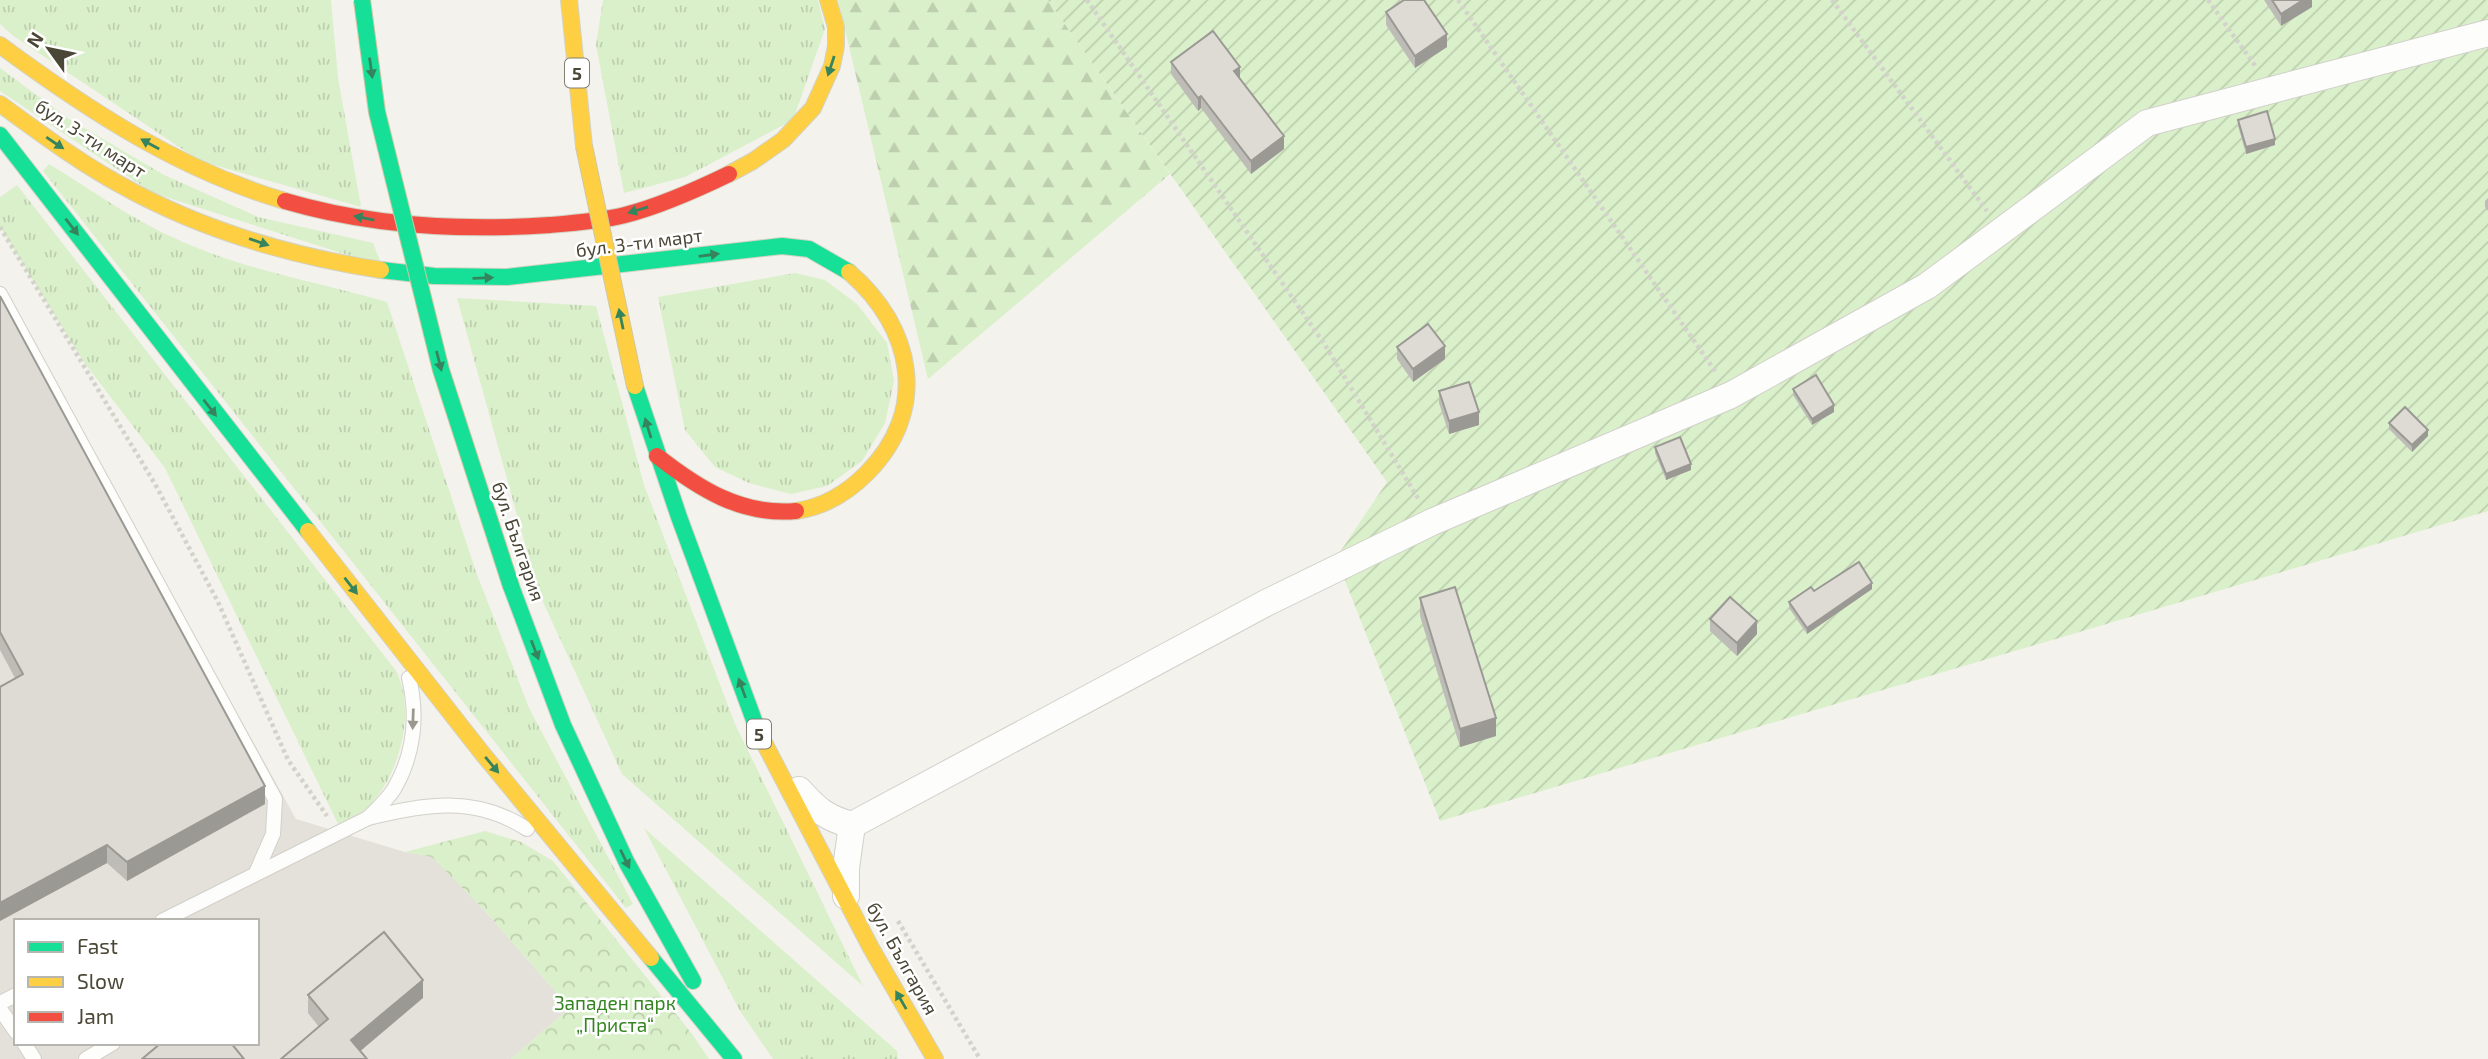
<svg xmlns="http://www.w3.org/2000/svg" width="2488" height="1059" font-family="'Exo 2',sans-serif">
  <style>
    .industrial { fill: #e4e1da; fill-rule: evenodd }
    .grass { fill: url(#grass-tufts) }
    .forest { fill: url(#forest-firs) }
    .park { fill: url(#park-crowns) }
    .garden { fill: url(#garden-furrows) }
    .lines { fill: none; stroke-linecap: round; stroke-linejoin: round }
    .lane-casing { stroke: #d1d0c9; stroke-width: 16 }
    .street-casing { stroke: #d1d0c9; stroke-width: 28 }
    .fast-casing { stroke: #d3d2c2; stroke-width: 18 }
    .slow-casing { stroke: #d3d2c2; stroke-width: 18 }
    .jam-casing { stroke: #d3d2c2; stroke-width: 18 }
    .path { stroke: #d3d2cb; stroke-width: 4.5; stroke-dasharray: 3.5 3.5; stroke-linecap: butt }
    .lane { stroke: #fdfdfc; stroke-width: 14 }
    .street { stroke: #fdfdfc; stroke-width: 26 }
    .fast { stroke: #16e098; stroke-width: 16 }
    .slow { stroke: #ffcf43; stroke-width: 16 }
    .jam { stroke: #f24e42; stroke-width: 16 }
    .fast-bridge-casing { stroke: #cec7a4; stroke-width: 18; stroke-linecap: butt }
    .slow-bridge-casing { stroke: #cec7a4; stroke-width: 18; stroke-linecap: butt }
    .fast-bridge { stroke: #16e098; stroke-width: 16 }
    .slow-bridge { stroke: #ffcf43; stroke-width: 16 }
    .wall { fill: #bebcb6 }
    .shaded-wall { fill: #9b9994 }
    .building { fill: #dddbd4; stroke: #9b9994; stroke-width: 2 }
    .oneway { fill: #36845d }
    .oneway2 { fill: #9b998f }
    .labels { text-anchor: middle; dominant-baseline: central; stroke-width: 5; stroke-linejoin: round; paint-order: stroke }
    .shield { fill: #fff; stroke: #817e72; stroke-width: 2 }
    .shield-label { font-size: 18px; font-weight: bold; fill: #4b4736 }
    .street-label { font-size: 19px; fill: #4b4736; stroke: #fff }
    .park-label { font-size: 19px; fill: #348521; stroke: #fff }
  </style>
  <defs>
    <pattern id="grass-tufts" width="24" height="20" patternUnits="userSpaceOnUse" patternTransform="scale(1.75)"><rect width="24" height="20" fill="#daf0ca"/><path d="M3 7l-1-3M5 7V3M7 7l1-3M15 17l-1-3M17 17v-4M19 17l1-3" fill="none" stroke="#bdcfae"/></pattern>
    <pattern id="forest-firs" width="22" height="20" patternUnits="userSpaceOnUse" patternTransform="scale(1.75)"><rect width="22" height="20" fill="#daf0ca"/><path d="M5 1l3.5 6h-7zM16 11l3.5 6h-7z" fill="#bdcfae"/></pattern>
    <pattern id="park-crowns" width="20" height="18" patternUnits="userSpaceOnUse" patternTransform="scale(1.75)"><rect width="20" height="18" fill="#daf0ca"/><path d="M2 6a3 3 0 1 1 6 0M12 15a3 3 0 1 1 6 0" fill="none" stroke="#bdcfae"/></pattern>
    <pattern id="garden-furrows" width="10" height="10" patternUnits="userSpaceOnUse" patternTransform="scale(1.75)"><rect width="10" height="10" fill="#daf0ca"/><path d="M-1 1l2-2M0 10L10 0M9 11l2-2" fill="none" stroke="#bdcfae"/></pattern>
  </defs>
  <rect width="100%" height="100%" fill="#f3f2ec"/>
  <!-- industrial -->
  <path class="industrial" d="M0,286L296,819L405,852L432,856L485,911L570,1008L511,1059H0ZM16,921H257V1043H16Z"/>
  <!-- grass -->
  <g class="grass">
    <polygon points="0,0 331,0 338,78 361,207 200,161 12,35 0,24"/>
    <polygon points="603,0 818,0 825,29 793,120 685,177 624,193 596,45"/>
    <polygon points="0,68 69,119 164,175 258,217 373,243 382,266 153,193 0,91"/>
    <path d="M49,164C93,191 136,222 183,242C248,271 319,282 387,302L476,572L529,708L633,904L626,908L43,171Z"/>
    <path d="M17,185L397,672C400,680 403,689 404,698C410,736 391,793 358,815C352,819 344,821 338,824L165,468L83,361L0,227V197Z"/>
    <polygon points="795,273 825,280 857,304 887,343 894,381 885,423 862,461 827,486 791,494 749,483 715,467 685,430 658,297"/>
    <polygon points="457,298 596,306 644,485 735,724 863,986 622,774 538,591"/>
    <polygon points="644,828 897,1051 898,1059 773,1059 740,1011"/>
  </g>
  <!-- forest -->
  <polygon class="forest" points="838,0 1048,0 1170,174 928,379"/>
  <!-- park -->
  <polygon class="park" points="485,831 521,842 553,861 692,1034 709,1059 511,1059 570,1008 485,911 432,857 405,852"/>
  <!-- garden -->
  <polygon class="garden" points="1048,0 2488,0 2488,511 1440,821 1336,558 1387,482"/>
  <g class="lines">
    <!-- lane casing -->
    <g class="lane-casing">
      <g id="lane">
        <polyline points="0,294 275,799 273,834 256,873"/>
        <path d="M409,678C418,716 414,755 394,789C387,800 377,809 368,818C425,804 475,795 527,829"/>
        <polyline points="162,921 368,818"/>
        <polyline points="0,1003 16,995"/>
        <polyline points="0,1009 16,1032"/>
        <polyline points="24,1043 34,1059"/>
        <polyline points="86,1059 113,1043"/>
      </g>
    </g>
    <!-- street casing -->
    <g class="street-casing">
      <g id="street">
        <path d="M799,790C817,810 826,818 852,825L1266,603L1432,522L1731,395L1927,286L2147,123L2488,33"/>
        <polyline points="846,896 846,868 852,825"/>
      </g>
    </g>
    <!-- fast casing -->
    <g class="fast-casing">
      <g id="fast">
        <polyline points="0,135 308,531"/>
        <polyline points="381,270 434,276 507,277 782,246 809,249 849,272"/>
        <polyline points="635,386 679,517 758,731"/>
        <polyline points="511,586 563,725 627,863 693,981"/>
        <polyline points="651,958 734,1059"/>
      </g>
    </g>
    <!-- slow casing -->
    <g class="slow-casing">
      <g id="slow">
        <polyline points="569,0 584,146"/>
        <path d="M0,45C88,110 179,170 285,201"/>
        <path d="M0,104C39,132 77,161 119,184C199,229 290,256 381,270"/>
        <polyline points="729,174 753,161 783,140 813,108 832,66 836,46 836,27 828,0"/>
        <path d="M796,511C823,507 847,493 866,474C930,411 914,328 849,272"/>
        <polyline points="308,531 482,753 651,958"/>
        <polyline points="758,731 871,948 935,1059"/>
      </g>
    </g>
    <!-- jam casing -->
    <g class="jam-casing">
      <g id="jam">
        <path d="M285,201C370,226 462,231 550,225C575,223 601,221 625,215C660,206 696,190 729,174"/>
        <path d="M657,456C698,488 741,516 796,511"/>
      </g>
    </g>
    <!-- path -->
    <g class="path">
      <polyline points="1087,0 1325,345 1419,500"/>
      <polyline points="1458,0 1717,374"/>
      <polyline points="1832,0 1987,211"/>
      <polyline points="2208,0 2256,67"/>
      <polyline points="0,227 155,484 218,602 288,760 327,816"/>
      <polyline points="898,921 980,1059"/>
    </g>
    <!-- lane -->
    <use href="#lane" class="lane"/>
    <!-- street -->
    <use href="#street" class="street"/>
    <!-- fast -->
    <use href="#fast" class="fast"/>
    <!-- slow -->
    <use href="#slow" class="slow"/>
    <!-- jam -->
    <use href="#jam" class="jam"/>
    <!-- fast-bridge casing -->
    <g class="fast-bridge-casing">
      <polyline id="fast-bridge" points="362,0 377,112 441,370 511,586"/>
    </g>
    <!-- slow-bridge casing -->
    <g class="slow-bridge-casing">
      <polyline id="slow-bridge" points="584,146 635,386"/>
    </g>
    <!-- fast-bridge -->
    <use href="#fast-bridge" class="fast-bridge"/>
    <!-- slow-bridge -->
    <use href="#slow-bridge" class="slow-bridge"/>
  </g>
  <!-- wall -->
  <g class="wall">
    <polygon points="2264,0 2312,0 2312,7 2281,26"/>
    <polygon points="1386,12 1447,47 1415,68 1386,25"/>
    <polygon points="1171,62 1240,78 1284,149 1251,174 1201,108 1198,111 1171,74"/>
    <polygon points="2238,120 2275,145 2246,154 2238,126"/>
    <polygon points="2488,198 2488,211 2485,207 2485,201"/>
    <polygon points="0,296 265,804 127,881 107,863 0,921 0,687 15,678 0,650"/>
    <polygon points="1397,347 1445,359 1413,382 1397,359"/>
    <polygon points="1793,389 1834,412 1812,425 1793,395"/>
    <polygon points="1439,391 1479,425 1449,434 1439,403"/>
    <polygon points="2389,423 2428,436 2412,452 2389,429"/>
    <polygon points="1655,447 1691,470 1666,480 1655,453"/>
    <polygon points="1872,589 1807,634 1789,608 1789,602 1814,591"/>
    <polygon points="1420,598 1496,736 1460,747 1420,616"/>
    <polygon points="1710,619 1757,634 1737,656 1710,631"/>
    <polygon points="308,995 423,998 319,1027 308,1013"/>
  </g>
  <!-- shaded-wall -->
  <g class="shaded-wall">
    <polygon points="2303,0 2312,0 2312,7 2281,26 2281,14"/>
    <polygon points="1447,34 1447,47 1415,68 1415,56"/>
    <polygon points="1240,67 1240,79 1234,71"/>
    <polygon points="1201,96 1201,108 1198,111 1198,98"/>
    <polygon points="1284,136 1284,149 1251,174 1251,161"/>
    <polygon points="2275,139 2275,145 2246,154 2246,147"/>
    <polygon points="1445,346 1445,359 1413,382 1413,369"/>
    <polygon points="1834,405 1834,412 1812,425 1812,419"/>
    <polygon points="1479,412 1479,425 1449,434 1449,421"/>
    <polygon points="2428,430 2428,436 2412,452 2412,445"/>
    <polygon points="1691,464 1691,470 1666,480 1666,474"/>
    <polygon points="1872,583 1872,589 1807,634 1807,628"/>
    <polygon points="1757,621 1757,634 1737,656 1737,643"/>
    <polygon points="1496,718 1496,736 1460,747 1460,729"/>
    <polygon points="265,786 265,804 127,881 127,862"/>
    <polygon points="107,845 107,863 0,921 0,903"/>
    <polygon points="423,980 423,998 351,1059 351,1040"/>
  </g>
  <!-- building -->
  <g class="building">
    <polygon points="1404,0 1424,0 1447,34 1415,56 1386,12"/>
    <polygon points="2272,0 2303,0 2281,14"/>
    <polygon points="1213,31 1240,67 1234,71 1284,136 1251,161 1201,96 1198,98 1171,62"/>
    <polygon points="2267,111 2275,139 2246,147 2238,120"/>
    <polygon points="0,296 265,786 127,862 107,845 0,903 0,687 23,674 0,632"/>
    <polygon points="1428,324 1445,346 1413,369 1397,347"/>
    <polygon points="1816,375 1834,405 1812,419 1793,389"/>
    <polygon points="1469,382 1479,412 1449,421 1439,391"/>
    <polygon points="2405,407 2428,430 2412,445 2389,423"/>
    <polygon points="1680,437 1691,464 1666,474 1655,447"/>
    <polygon points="1859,562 1872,583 1807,628 1789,602 1811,587 1814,591"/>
    <polygon points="1455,587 1496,718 1460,729 1420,598"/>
    <polygon points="1730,597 1757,621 1737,643 1710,619"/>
    <polygon points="384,932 423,980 351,1040 367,1059 281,1059 328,1019 308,995"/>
    <polygon points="161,1043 231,1043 244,1059 142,1059"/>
  </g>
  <!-- one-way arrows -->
  <defs><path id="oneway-solid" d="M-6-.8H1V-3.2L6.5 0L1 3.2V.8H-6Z" transform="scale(1.75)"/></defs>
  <g class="oneway">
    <use href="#oneway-solid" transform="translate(831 66) rotate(108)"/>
    <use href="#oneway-solid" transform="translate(371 68) rotate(82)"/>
    <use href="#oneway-solid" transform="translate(55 143) rotate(34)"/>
    <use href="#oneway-solid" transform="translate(150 144) rotate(-151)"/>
    <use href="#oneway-solid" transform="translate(638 210) rotate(163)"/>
    <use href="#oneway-solid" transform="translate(364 218) rotate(-169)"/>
    <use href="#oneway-solid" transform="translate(72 227) rotate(52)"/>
    <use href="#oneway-solid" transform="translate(259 242) rotate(19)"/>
    <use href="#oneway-solid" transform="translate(709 255) rotate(-8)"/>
    <use href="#oneway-solid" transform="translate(483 278) rotate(-2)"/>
    <use href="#oneway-solid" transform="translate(621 319) rotate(-102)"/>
    <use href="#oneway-solid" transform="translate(439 361) rotate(76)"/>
    <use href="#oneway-solid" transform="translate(210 408) rotate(52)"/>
    <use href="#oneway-solid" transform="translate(648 428) rotate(-107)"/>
    <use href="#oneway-solid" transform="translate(351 586) rotate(52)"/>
    <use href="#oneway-solid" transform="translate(535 650) rotate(69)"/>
    <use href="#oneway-solid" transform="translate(742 688) rotate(-110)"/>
    <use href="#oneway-solid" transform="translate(492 765) rotate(50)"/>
    <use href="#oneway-solid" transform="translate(625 859) rotate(64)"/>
    <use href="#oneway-solid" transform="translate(901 1000) rotate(-120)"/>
  </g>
  <use class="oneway2" href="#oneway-solid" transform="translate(413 719) rotate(92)"/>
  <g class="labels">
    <!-- shield labels -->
    <g class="shield">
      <rect x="565" y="58.5" width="24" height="29" rx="5"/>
      <rect x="747" y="719.5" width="24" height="29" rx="5"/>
    </g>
    <g class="shield-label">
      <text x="577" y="73">5</text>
      <text x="759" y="734">5</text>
    </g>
    <!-- street labels -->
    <g class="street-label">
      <text transform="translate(91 138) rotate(33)">бул. 3-ти март</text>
      <text transform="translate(639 242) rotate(-7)">бул. 3-ти март</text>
      <text transform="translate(519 541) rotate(71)">бул. България</text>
      <text transform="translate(903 958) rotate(61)">бул. България</text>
    </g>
    <!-- park labels -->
    <g class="park-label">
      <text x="615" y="1002">Западен парк<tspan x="615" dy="22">„Приста“</tspan></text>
    </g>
  </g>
  <!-- legend -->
  <rect x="14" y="919" width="245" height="126" fill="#ffffff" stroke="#b7b5af" stroke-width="2"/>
  <rect x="28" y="942" width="35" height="10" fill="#16e098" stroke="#b7b5af" stroke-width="2"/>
  <text x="77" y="954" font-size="21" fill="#4b4736">Fast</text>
  <rect x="28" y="977" width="35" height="10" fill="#ffcf43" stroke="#b7b5af" stroke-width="2"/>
  <text x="77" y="989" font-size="21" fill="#4b4736">Slow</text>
  <rect x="28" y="1012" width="35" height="10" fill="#f24e42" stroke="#b7b5af" stroke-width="2"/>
  <text x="77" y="1024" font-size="21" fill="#4b4736">Jam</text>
  <!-- north arrow -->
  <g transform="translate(49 49) rotate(303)" stroke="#ffffff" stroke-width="5" paint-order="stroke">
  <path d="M0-5L12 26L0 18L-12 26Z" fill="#4b4736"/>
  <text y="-10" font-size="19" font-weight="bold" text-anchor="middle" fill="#4b4736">N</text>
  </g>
</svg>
